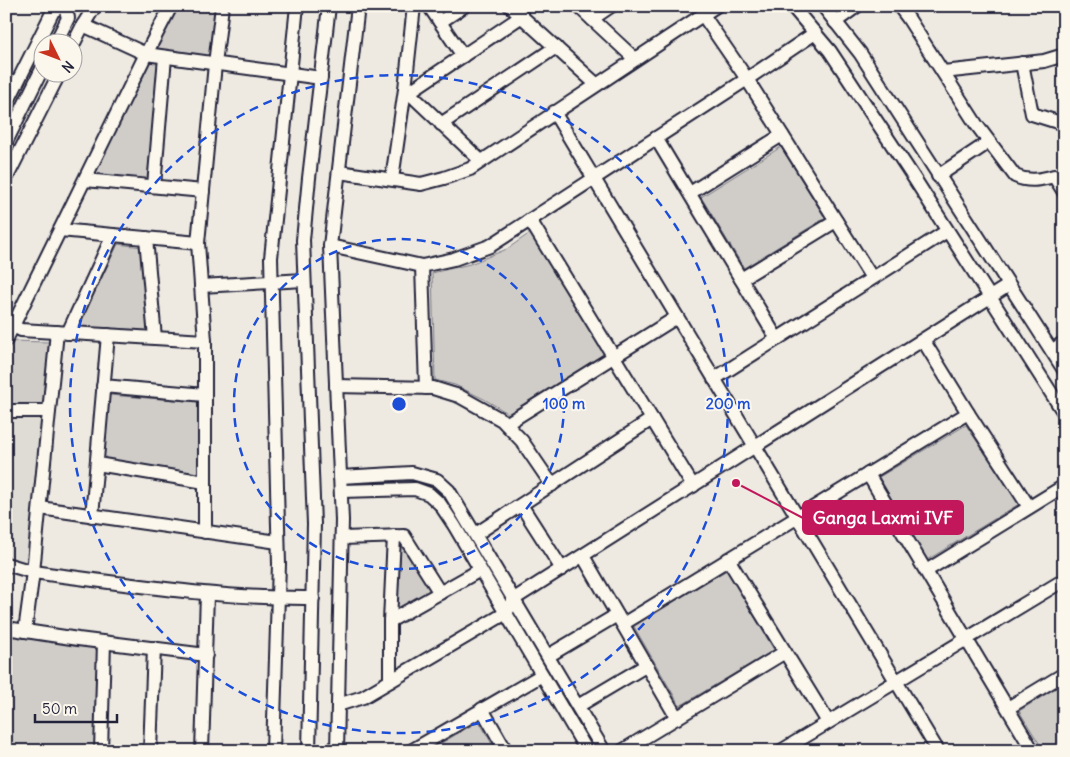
<svg xmlns="http://www.w3.org/2000/svg" width="1070" height="757" font-family="Delius,sans-serif">
  <style>
    .built { fill: #dfdbd5 }
    .green { fill: #d0cdc9; stroke: #797882 }
    .lines { fill: none; stroke-linecap: round; stroke-linejoin: round }
    .minor-casing { stroke: #22223b; stroke-width: 16 }
    .minor { stroke: #fbf7ec; stroke-width: 12 }
    .ring { fill: none; stroke: #1d4ed8; stroke-width: 2.5; stroke-dasharray: 9 6 }
    .centre { fill: #1d4ed8; stroke: #fbf7ec; stroke-width: 2.5 }
    .ring-label { font-size: 15px; text-anchor: middle; font-weight: bold; fill: #1d4ed8; stroke: #fbf7ec; stroke-width: 4; stroke-linejoin: round; paint-order: stroke }
    .leader { fill: none; stroke: #c2185b; stroke-width: 2 }
    .callout-dot { fill: #c2185b; stroke: #fbf7ec; stroke-width: 2 }
    .callout { fill: #c2185b; stroke: #c2185b; stroke-width: 2 }
    .callout-label { font-size: 18px; text-anchor: middle; font-weight: bold; fill: #fff }
  </style>
  <rect width="100%" height="100%" fill="#eeeae2"/>
  <filter id="ink" filterUnits="userSpaceOnUse"><feTurbulence type="fractalNoise" baseFrequency=".02" numOctaves="2"/><feDisplacementMap in="SourceGraphic" scale="10" xChannelSelector="R" yChannelSelector="G"/><feConvolveMatrix kernelMatrix="1 2 1 2 8 2 1 2 1" color-interpolation-filters="sRGB"/></filter>
  <g filter="url(#ink)">
    <!-- built -->
    <polygon class="built" points="6,415 42,417 30,563 6,555"/>
    <!-- green -->
    <g class="green">
      <polygon points="179,6 215,6 209,58 156,49"/>
      <polygon points="151,61 159,62 147,181 94,176"/>
      <polygon points="781,147 825,218 744,268 701,197"/>
      <polygon points="530,233 604,354 511,415 484,399 455,385 435,380 432,273 470,264 507,249"/>
      <polygon points="118,244 142,247 149,333 78,327"/>
      <polygon points="12,341 49,342 43,407 6,405 6,354"/>
      <polygon points="109,395 200,402 200,474 103,459"/>
      <polygon points="966,425 1019,504 927,560 879,477"/>
      <polygon points="401,545 431,591 396,613"/>
      <polygon points="727,570 774,650 680,706 633,625"/>
      <polygon points="6,632 104,647 98,751 6,751"/>
      <polygon points="1064,683 1064,751 1044,751 1019,711"/>
      <polygon points="479,721 496,751 428,751"/>
    </g>
    <g class="lines">
      <!-- minor casing -->
      <g class="minor-casing">
        <g id="minor">
          <polyline points="429,6 463,56"/>
          <polyline points="510,6 596,84"/>
          <polyline points="578,6 635,59"/>
          <polyline points="792,6 830,51 914,178 1064,413"/>
          <polyline points="823,6 860,53 1064,370"/>
          <path d="M899,6L908,18L976,124L1015,176C1028,182 1040,180 1054,176L1064,192"/>
          <polyline points="703,15 747,79 872,278"/>
          <polyline points="592,19 611,6"/>
          <polyline points="440,22 464,6"/>
          <polyline points="835,22 857,6"/>
          <polyline points="83,25 146,54 321,78"/>
          <polyline points="56,42 68,18 65,6"/>
          <polyline points="72,47 83,25 95,6"/>
          <polyline points="1022,63 1032,114 1064,124"/>
          <polyline points="943,72 1044,61 1064,55"/>
          <polyline points="405,89 481,161"/>
          <polyline points="409,92 522,16"/>
          <polyline points="6,105 53,11 62,6"/>
          <polyline points="554,112 938,751"/>
          <polyline points="441,124 556,47"/>
          <polyline points="656,138 777,339"/>
          <polyline points="6,142 42,69"/>
          <polyline points="339,172 421,184 444,178 470,169 716,6"/>
          <polyline points="938,176 989,142"/>
          <polyline points="6,179 60,72"/>
          <polyline points="392,179 405,89 414,6"/>
          <polyline points="85,180 203,191"/>
          <polyline points="154,186 165,57"/>
          <polyline points="690,193 782,135"/>
          <polyline points="530,220 693,486"/>
          <polyline points="60,230 198,243"/>
          <polyline points="146,238 155,338"/>
          <polyline points="330,246 422,266 454,259 490,246 747,79 815,33"/>
          <polyline points="422,266 426,388"/>
          <polyline points="741,279 836,221"/>
          <polyline points="201,286 304,280"/>
          <polyline points="7,323 21,330 205,341"/>
          <polyline points="68,333 113,235"/>
          <polyline points="6,340 146,54 171,6"/>
          <polyline points="923,340 968,413 1029,507"/>
          <polyline points="1052,351 1064,342"/>
          <polyline points="714,379 947,231"/>
          <polyline points="103,386 205,395"/>
          <polyline points="336,386 433,388 459,396 502,420 522,441 552,485"/>
          <polyline points="6,411 49,411"/>
          <polyline points="506,424 677,317"/>
          <polyline points="97,464 205,482"/>
          <polyline points="868,474 1033,751"/>
          <polyline points="340,477 412,473 437,480 449,491 604,751"/>
          <polyline points="341,491 415,489 429,494 440,504 454,525 587,751"/>
          <polyline points="521,505 562,569"/>
          <polyline points="40,508 278,542"/>
          <polyline points="92,516 108,335"/>
          <polyline points="205,532 205,341 198,243 215,64 222,6"/>
          <polyline points="476,534 652,419"/>
          <polyline points="342,538 404,536 440,593"/>
          <polyline points="583,556 677,718"/>
          <polyline points="728,559 828,722"/>
          <path d="M6,564L33,572C126,584 219,599 313,598"/>
          <polyline points="926,571 1064,486"/>
          <polyline points="390,621 480,570"/>
          <polyline points="623,624 968,413"/>
          <polyline points="6,628 78,639 206,655"/>
          <polyline points="25,631 33,572 57,332"/>
          <polyline points="548,656 617,615"/>
          <polyline points="390,681 390,621 394,536"/>
          <polyline points="338,705 363,697 506,613 514,599 1009,285"/>
          <polyline points="578,706 647,665"/>
          <polyline points="1008,708 1064,674"/>
          <polyline points="482,709 506,751"/>
          <polyline points="101,751 104,642"/>
          <polyline points="150,751 154,648"/>
          <polyline points="202,751 207,594"/>
          <polyline points="273,751 279,564 271,258 297,6"/>
          <polyline points="309,751 314,524 303,240 309,178 329,6"/>
          <polyline points="337,751 342,520 330,246 358,6"/>
          <polyline points="411,751 542,675"/>
          <polyline points="622,751 785,652"/>
          <polyline points="781,751 1064,580"/>
        </g>
      </g>
      <!-- minor -->
      <use href="#minor" class="minor"/>
    </g>
  </g>
  <!-- distance rings -->
  <g class="ring">
    <circle cx="399" cy="404" r="165"/>
    <circle cx="399" cy="404" r="329"/>
  </g>
  <circle cx="399" cy="404" r="8" class="centre"/>
  <g class="ring-label">
    <text x="564" y="409">100 m</text>
    <text x="728" y="409">200 m</text>
  </g>
  <!-- callouts -->
  <path class="leader" d="M736 483L803 518"/>
  <circle class="callout-dot" cx="736" cy="483" r="5"/>
  <rect class="callout" x="803" y="501" width="160" height="33" rx="5"/>
  <g class="callout-label">
    <text x="883" y="524">Ganga Laxmi IVF</text>
  </g>
  <!-- margin -->
  <rect width="1070" height="757" fill="none" stroke="#fbf7ec" stroke-width="25"/>
  <rect x="12" y="12" width="1045" height="732" fill="none" stroke="#22223b" stroke-width="2" filter="url(#ink)"/>
  <!-- north arrow -->
  <g transform="translate(58 58) rotate(132)"><circle r="24" fill="#fbf7ec" stroke="#a4a2a5"/>
  <path d="M0-4L9 19L0 12L-9 19Z" fill="#c8321e"/>
  <text y="-8" font-size="14" font-weight="bold" text-anchor="middle" fill="#22223b">N</text>
  </g>
  <!-- scale -->
  <path d="M35 714v8h82v-8" fill="none" stroke="#22223b" stroke-width="2.5"/>
  <text x="42" y="714" font-size="15" fill="#22223b" stroke="#fbf7ec" stroke-width="4" paint-order="stroke">50 m</text>
</svg>
